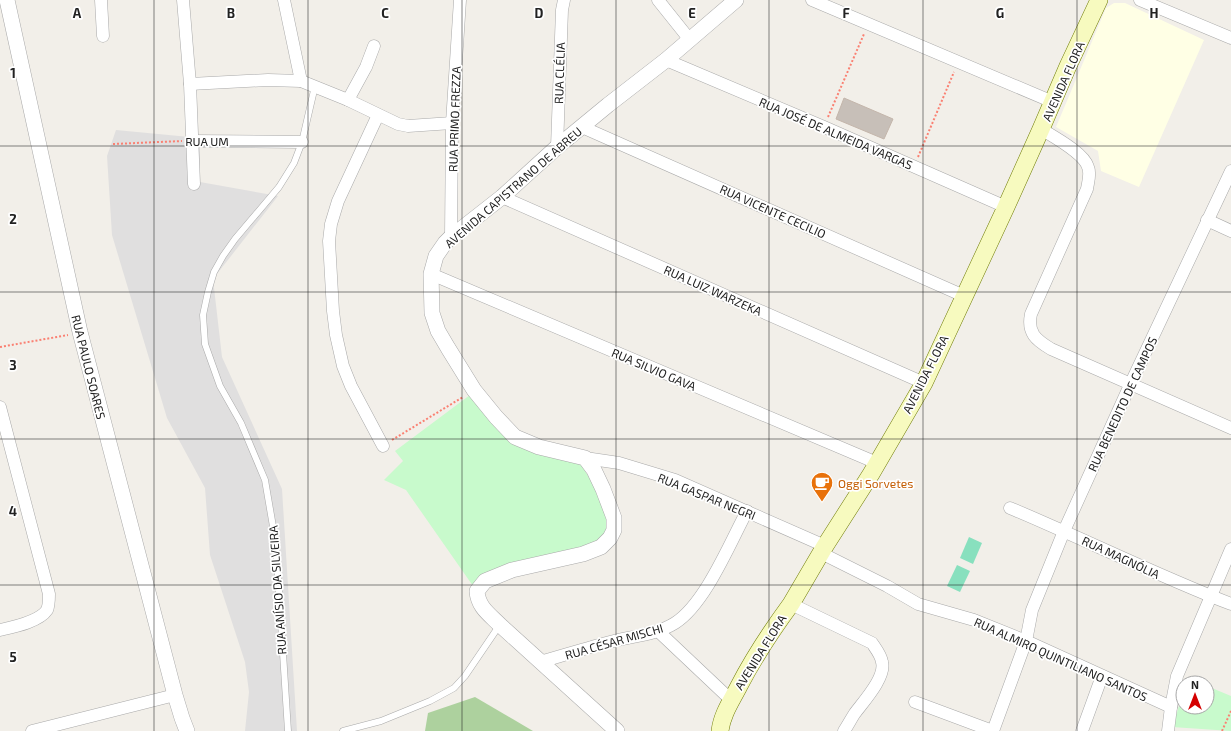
<svg xmlns="http://www.w3.org/2000/svg" width="1231" height="731" font-family="'Exo 2',sans-serif">
  <style>
    .residential { fill: #e0dfdf }
    .education { fill: #ffffe5 }
    .forest { fill: #add19e }
    .park { fill: #c8facc }
    .pitch { fill: #88e0be }
    .building { fill: #c7bfb8; stroke: #c4b6ab }
    .lines { fill: none; stroke-linecap: round; stroke-linejoin: round }
    .service-casing { stroke: #a9a9a9; stroke-width: 7 }
    .minor-casing { stroke: #a9a9a9; stroke-width: 13 }
    .tertiary-casing { stroke: #a9a9a9; stroke-width: 16 }
    .secondary-casing { stroke: #707d05; stroke-width: 18 }
    .path { stroke: #fa8072; stroke-width: 2; stroke-dasharray: 2 2; stroke-linecap: butt }
    .service { stroke: #fff; stroke-width: 6 }
    .minor { stroke: #fff; stroke-width: 12 }
    .tertiary { stroke: #fff; stroke-width: 15 }
    .secondary { stroke: #f7fabf; stroke-width: 17 }
    .grid { fill: none; stroke: #222; stroke-width: 1; stroke-opacity: 0.55 }
    .labels { text-anchor: middle; dominant-baseline: central; stroke-width: 3.5; stroke-linejoin: round; paint-order: stroke }
    .street-label { font-size: 12px; fill: #222; stroke: #fff }
    .food-label { font-size: 12px; fill: #c56008; stroke: #fff; text-anchor: start }
    .grid-label { font-size: 13px; text-anchor: middle; font-weight: bold; fill: #222; stroke: #fff; stroke-width: 3.5; stroke-linejoin: round; paint-order: stroke }
  </style>
  <rect width="100%" height="100%" fill="#f2efe9"/>
  <!-- residential -->
  <polygon class="residential" points="116,130 200,138 200,182 278,196 213,279 222,357 282,489 297,731 245,731 249,692 245,662 210,555 205,488 167,418 112,235 107,156"/>
  <!-- education -->
  <polygon class="education" points="1114,3 1125,3 1204,40 1139,187 1101,171 1098,151 1056,127 1106,8"/>
  <!-- forest -->
  <polygon class="forest" points="475,697 533,731 425,731 428,713"/>
  <!-- park -->
  <g class="park">
    <polygon points="470,395 508,436 578,459 610,513 611,521 601,543 473,586 406,490 384,480 403,461 395,451"/>
    <polygon points="1207,686 1231,696 1231,731 1172,727 1183,694 1183,707 1207,707"/>
  </g>
  <!-- pitch -->
  <g class="pitch">
    <polygon points="969,537 982,543 973,564 960,558"/>
    <polygon points="957,565 970,571 960,592 947,586"/>
  </g>
  <!-- building -->
  <polygon class="building" points="844,98 893,119 884,139 836,119"/>
  <g class="lines">
    <!-- service casing -->
    <g class="service-casing">
      <g id="service">
        <polyline points="288,731 276,544 265,480 241,423 220,386 205,344 203,315 208,292 214,272 223,256 235,239 279,187 294,163 302,142 315,86"/>
        <polyline points="343,731 381,721 430,701 454,688 465,676 499,626"/>
      </g>
    </g>
    <!-- minor casing -->
    <g class="minor-casing">
      <g id="minor">
        <polyline points="101,0 103,36"/>
        <polyline points="183,0 190,84 194,184"/>
        <polyline points="284,0 301,81"/>
        <polyline points="658,0 690,40"/>
        <polyline points="812,0 1053,102"/>
        <polyline points="1140,0 1231,38"/>
        <polyline points="666,60 824,127 1006,207"/>
        <polyline points="190,84 268,80 301,81 348,100 398,124 408,126 452,123"/>
        <polyline points="348,100 366,67 374,46"/>
        <polyline points="378,115 338,201 331,224 329,241 333,311 336,335 343,366 351,386 383,446"/>
        <polyline points="582,127 964,296"/>
        <path d="M1041,129C1054,137 1084,153 1088,167C1091,174 1088,182 1087,189L1031,314C1027,333 1036,340 1051,349L1231,428"/>
        <polyline points="192,141 302,142"/>
        <polyline points="557,147 562,10 564,0"/>
        <polyline points="502,197 924,383"/>
        <polyline points="1207,220 1231,231"/>
        <polyline points="451,237 452,123 460,0"/>
        <polyline points="431,274 877,463"/>
        <path d="M0,407L49,594C49,599 49,606 47,610C39,622 13,627 0,630"/>
        <polyline points="585,458 619,463 675,480 825,546"/>
        <path d="M1010,508C1084,539 1156,575 1231,604"/>
        <polyline points="821,553 887,586 918,604 974,620 1026,641 1171,707"/>
        <path d="M791,604L872,643C876,649 881,655 882,662C886,677 864,701 855,713C851,719 848,725 844,731"/>
        <polyline points="658,631 731,700"/>
        <path d="M540,662C564,655 587,648 610,642C632,636 656,635 675,623C705,604 730,543 747,511"/>
        <polyline points="915,702 993,731"/>
        <polyline points="32,731 175,695"/>
        <polyline points="993,731 1026,641 1032,610 1064,531 1131,383 1231,171"/>
        <polyline points="1082,731 1102,676"/>
        <polyline points="1168,731 1171,707 1177,676 1231,549"/>
      </g>
    </g>
    <!-- tertiary casing -->
    <g class="tertiary-casing">
      <g id="tertiary">
        <polyline points="7,0 80,332 175,695 182,718 187,731"/>
        <path d="M617,731L500,625C489,614 478,607 477,591L485,581L512,570L583,554L601,547L610,538L614,530V518L603,489L594,470L585,458L539,447L515,437L496,417L474,390L448,348L438,331L432,313L431,274L436,256L445,243L451,237L502,197L557,147L608,105L666,60L736,0"/>
      </g>
    </g>
    <!-- secondary casing -->
    <g class="secondary-casing">
      <path id="secondary" d="M720,731C722,714 732,700 739,686C754,657 772,630 791,604L825,546L871,474L924,383L1006,207L1041,129L1068,66L1099,0"/>
    </g>
    <!-- path -->
    <g class="path">
      <polyline points="828,117 864,34"/>
      <polyline points="113,144 182,141"/>
      <polyline points="918,157 954,72"/>
      <polyline points="0,347 68,335"/>
      <polyline points="392,440 463,397"/>
      <polyline points="1222,731 1231,711"/>
    </g>
    <!-- service -->
    <use href="#service" class="service"/>
    <!-- minor -->
    <use href="#minor" class="minor"/>
    <!-- tertiary -->
    <use href="#tertiary" class="tertiary"/>
    <!-- secondary -->
    <use href="#secondary" class="secondary"/>
  </g>
  <!-- grid -->
  <path class="grid" d="M154,0V731M308,0V731M462,0V731M616,0V731M769,0V731M923,0V731M1077,0V731M0,146H1231M0,292H1231M0,439H1231M0,585H1231"/>
  <!-- icons -->
  <defs>
    <g id="cafe-pin" transform="scale(1.15)"><path d="M0 17L-7.5 6A9.5 9.5 0 1 1 7.5 6Z" fill="#e8710a" stroke="#fff"/><path d="M-5.5-4.5H6V0H3Q3 3.5 0 3.5H-2.5Q-5.5 3.5-5.5 0ZM3-3.2v2h1.7v-2ZM-6 4.5H4V6H-6Z" fill="#fff"/></g>
  </defs>
  <g fill-rule="evenodd">
    <use href="#cafe-pin" x="822" y="483"/>
  </g>
  <g class="labels">
    <!-- street labels -->
    <g class="street-label">
      <text transform="translate(559 73) rotate(-88)">RUA CLÉLIA</text>
      <text transform="translate(1063 81) rotate(-66)">AVENIDA FLORA</text>
      <text transform="translate(454 119) rotate(-88)">RUA PRIMO FREZZA</text>
      <text transform="translate(836 133) rotate(23)">RUA JOSÉ DE ALMEIDA VARGAS</text>
      <text x="207" y="141">RUA UM</text>
      <text transform="translate(513 187) rotate(-41)">AVENIDA CAPISTRANO DE ABREU</text>
      <text transform="translate(773 211) rotate(24)">RUA VICENTE CECILIO</text>
      <text transform="translate(713 290) rotate(24)">RUA LUIZ WARZEKA</text>
      <text transform="translate(89 367) rotate(76)">RUA PAULO SOARES</text>
      <text transform="translate(654 369) rotate(23)">RUA SILVIO GAVA</text>
      <text transform="translate(925 374) rotate(-63)">AVENIDA FLORA</text>
      <text transform="translate(1122 404) rotate(-65)">RUA BENEDITO DE CAMPOS</text>
      <text transform="translate(707 496) rotate(22)">RUA GASPAR NEGRI</text>
      <text transform="translate(1121 557) rotate(25)">RUA MAGNÓLIA</text>
      <text transform="translate(277 590) rotate(-94)">RUA ANÍSIO DA SILVEIRA</text>
      <text transform="translate(614 641) rotate(-16)">RUA CÉSAR MISCHI</text>
      <text transform="translate(760 652) rotate(-58)">AVENIDA FLORA</text>
      <text transform="translate(1061 659) rotate(24)">RUA ALMIRO QUINTILIANO SANTOS</text>
    </g>
    <!-- food labels -->
    <g class="food-label">
      <text x="838" y="483">Oggi Sorvetes</text>
    </g>
  </g>
  <g class="grid-label">
    <text x="77" y="18">A</text>
    <text x="231" y="18">B</text>
    <text x="385" y="18">C</text>
    <text x="539" y="18">D</text>
    <text x="692" y="18">E</text>
    <text x="846" y="18">F</text>
    <text x="1000" y="18">G</text>
    <text x="1154" y="18">H</text>
    <text x="13" y="78">1</text>
    <text x="13" y="224">2</text>
    <text x="13" y="370">3</text>
    <text x="13" y="516">4</text>
    <text x="13" y="662">5</text>
  </g>
  <!-- north arrow -->
  <g transform="translate(1195 695)"><circle r="19" fill="#ffffff" stroke="#a7a7a7"/>
  <path d="M0-3L7 15L0 10L-7 15Z" fill="#d40000"/>
  <text y="-6" font-size="11" font-weight="bold" text-anchor="middle" fill="#222222">N</text>
  </g>
</svg>
